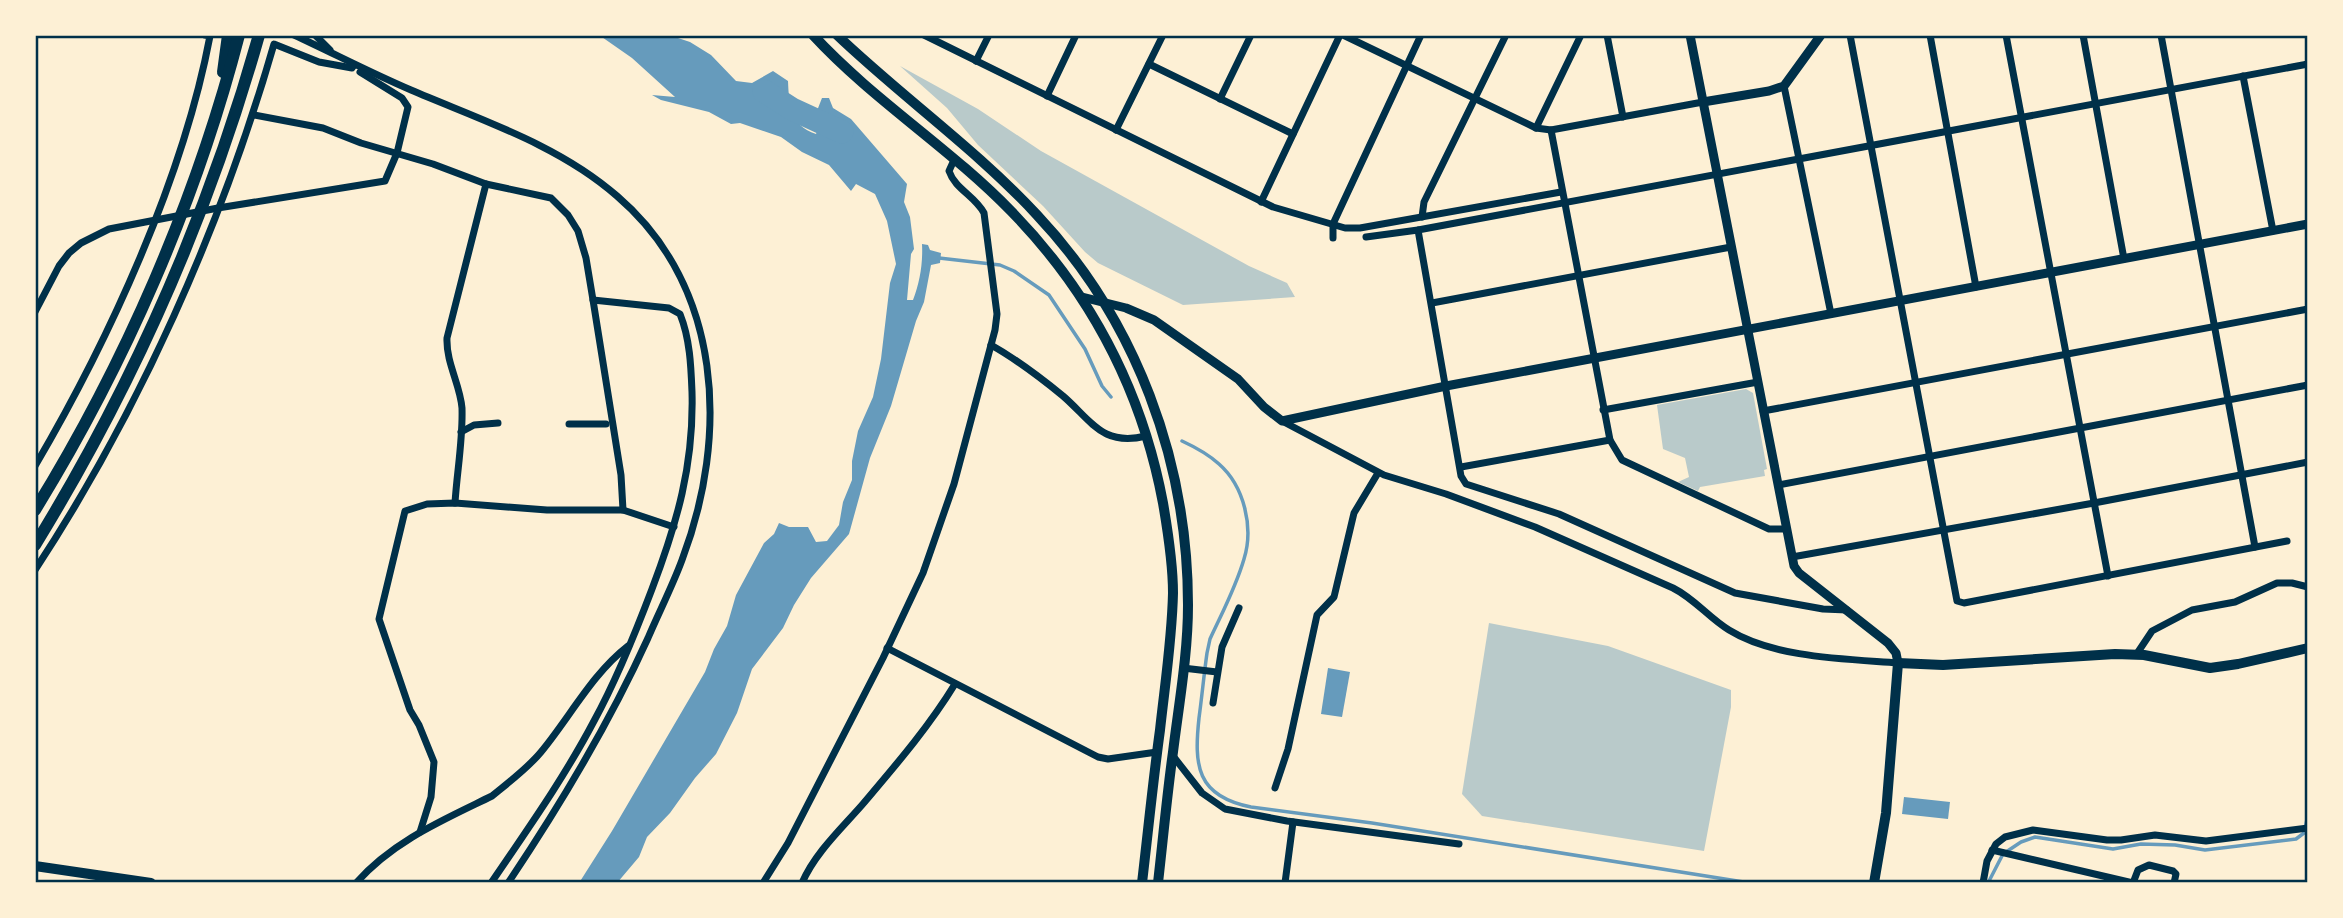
<svg xmlns="http://www.w3.org/2000/svg" width="2343" height="918" font-family="'IBM Plex Serif',serif">
  <style>
    .green { fill: #b9caca }
    .water { fill: #669bbc }
    .lines { fill: none; stroke-linecap: round; stroke-linejoin: round }
    .stream { stroke: #669bbc; stroke-width: 3.5 }
    .river { stroke: #669bbc; stroke-width: 23 }
    .minor { stroke: #003049; stroke-width: 7 }
    .tertiary { stroke: #003049; stroke-width: 9 }
    .secondary { stroke: #003049; stroke-width: 10 }
    .primary { stroke: #003049; stroke-width: 10 }
    .trunk { stroke: #003049; stroke-width: 10 }
    .motorway { stroke: #003049; stroke-width: 12 }
    .neatline { fill: none; stroke: #003049; stroke-width: 2.5 }
  </style>
  <rect width="100%" height="100%" fill="#fdf0d5"/>
  <!-- green -->
  <g class="green">
    <polygon points="900,66 978,109 1041,151 1249,266 1287,283 1295,297 1183,305 1098,263 1085,252 1043,206 978,145 947,108"/>
    <polygon points="1746,389 1753,393 1767,469 1764,470 1765,476 1700,487 1698,491 1678,482 1689,477 1685,458 1663,449 1657,405"/>
    <polygon points="1489,623 1608,646 1731,690 1731,707 1704,851 1482,816 1462,794"/>
  </g>
  <!-- water -->
  <g class="water">
    <path d="M599,35H669L690,42L711,55L736,81L752,83L773,71L788,81C789,104 790,126 816,134L819,127L813,121L822,98H829L833,108L851,119L907,184L904,202L910,217L914,249L911,254L907,300H913C920,282 923,263 922,244L928,245L930,250L941,253L940,263L931,265L924,302L916,321L891,406L870,458L849,534L811,578L794,605L783,628L752,669L737,713L716,754L695,778L670,813L647,837L639,857L617,883H579L612,831L705,672L714,649L727,626L736,595L764,543L774,534L779,523L789,527H808L816,542L827,541L839,525L843,502L852,480V461L858,431L873,397L881,359L890,283L896,264L887,221L875,194L856,184L851,191L829,165L802,152L781,137L740,123L731,124L709,112L661,100L652,95L675,97L632,58Z"/>
    <polygon points="1328,668 1350,672 1342,717 1321,714"/>
    <polygon points="1904,797 1950,802 1948,819 1902,814"/>
  </g>
  <g class="lines">
    <!-- stream -->
    <g class="stream">
      <polyline points="939,258 1000,265 1014,271 1049,295 1085,349 1102,386 1111,397"/>
      <path d="M1182,441C1195,447 1208,454 1219,464C1244,486 1254,527 1244,559C1236,587 1222,613 1210,639L1207,653C1204,674 1202,696 1199,718C1194,765 1196,796 1251,807L1372,823L1750,883"/>
      <polyline points="1988,883 2003,854 2021,842 2035,837 2113,849 2141,844 2175,845 2205,850 2296,839 2304,833 2308,814"/>
    </g>
    <!-- river -->
    <polyline class="river" points="764,91 792,109 842,132"/>
    <!-- minor -->
    <g class="minor">
      <path d="M294,35C333,53 371,73 411,90C481,120 559,145 617,196C723,287 729,436 682,560C672,587 659,612 648,638C609,724 561,804 508,883"/>
      <polyline points="315,35 330,50"/>
      <polyline points="924,35 1273,207 1345,228 1360,228 1561,192"/>
      <polyline points="1343,35 1536,128 1551,130 1703,102"/>
      <polyline points="1607,35 1623,117"/>
      <polyline points="1850,35 1957,601 1964,603 2287,541"/>
      <polyline points="1930,35 1976,287"/>
      <polyline points="2006,35 2108,576"/>
      <polyline points="2083,35 2124,259"/>
      <polyline points="2161,35 2255,547"/>
      <polyline points="976,61 989,35"/>
      <polyline points="1149,64 1293,134"/>
      <polyline points="2243,76 2273,231"/>
      <polyline points="1784,86 1831,314"/>
      <polyline points="1047,96 1076,35"/>
      <polyline points="1220,99 1251,35"/>
      <polyline points="254,115 323,128 361,143 433,164 486,184 551,198 568,215 578,231 586,258 593,300"/>
      <polyline points="1536,128 1581,35"/>
      <polyline points="1116,130 1163,35"/>
      <polyline points="1551,130 1610,440 1622,460 1769,529 1787,529"/>
      <polyline points="1261,202 1340,35"/>
      <polyline points="1422,217 1424,202 1506,35"/>
      <polyline points="1418,230 1461,476 1466,484 1559,514 1735,593 1823,609 1847,610"/>
      <polyline points="1366,237 1418,230 2308,64"/>
      <polyline points="1333,238 1333,224 1421,35"/>
      <polyline points="1432,303 1731,247"/>
      <polyline points="35,312 59,266 69,253 81,243 109,229 218,208 385,181 397,153 408,107 402,98 360,72"/>
      <path d="M991,345C1016,359 1041,378 1063,396C1091,420 1102,447 1146,436"/>
      <polyline points="1603,410 1758,382"/>
      <polyline points="1763,411 2308,309"/>
      <path d="M1282,421L1384,475L1446,494L1535,527L1673,588C1695,599 1709,618 1729,630C1774,658 1846,659 1898,663"/>
      <polyline points="569,424 606,424"/>
      <polyline points="461,432 474,425 498,423"/>
      <path d="M35,466C109,340 183,179 210,36L205,35"/>
      <polyline points="1461,467 1610,440"/>
      <polyline points="1778,485 2308,385"/>
      <path d="M455,503C457,471 463,440 462,408C460,384 446,363 447,338L486,184"/>
      <polyline points="1792,557 2094,503 2308,462"/>
      <path d="M35,570C139,412 222,225 274,44L319,62L352,68L354,65"/>
      <polyline points="887,648 1098,757 1108,759 1157,752"/>
      <polyline points="2136,655 2152,631 2192,610 2235,602 2277,583 2292,583 2308,587"/>
      <polyline points="1183,668 1217,672"/>
      <polyline points="1213,703 1222,647 1239,608"/>
      <polyline points="1173,756 1202,793 1225,809 1287,821 1459,844"/>
      <polyline points="1275,788 1288,749 1317,615 1334,597 1354,513 1378,473"/>
      <polyline points="420,832 431,797 434,762 419,725 410,710 379,619 405,511 427,504 455,503 547,510 623,510 674,527"/>
      <polyline points="1992,850 2133,883"/>
      <path d="M356,883C393,841 443,820 492,796C509,782 528,768 541,752C570,717 592,674 628,646"/>
      <path d="M491,883C527,830 564,778 594,721C617,679 635,634 652,589C677,523 694,465 692,392C691,366 690,339 680,314L669,308L593,300L621,475L623,510"/>
      <path d="M763,883L788,843L883,658L923,573L954,484L995,330L997,314L984,213C975,196 955,189 949,171L954,160"/>
      <path d="M802,883C815,853 841,829 862,805C895,766 928,728 955,684"/>
      <polyline points="1285,883 1293,822"/>
      <polyline points="1983,883 1987,861 1996,844 2005,837 2033,830 2107,840 2121,840 2155,835 2206,841 2308,828"/>
      <polyline points="2133,883 2138,870 2149,865 2173,871 2176,874 2174,883"/>
    </g>
    <!-- tertiary -->
    <g class="tertiary">
      <polyline points="1690,35 1794,566 1799,573 1888,643 1896,653 1898,663"/>
      <polyline points="1703,102 1769,91 1784,86 1821,35"/>
      <polyline points="1082,297 1126,308 1154,320 1238,379 1264,407 1282,421 1446,386 2308,224"/>
    </g>
    <!-- secondary -->
    <polyline class="secondary" points="1874,883 1886,813 1898,663 1943,665 2115,654 2144,655 2210,668 2238,664 2308,648"/>
    <!-- primary -->
    <polyline class="primary" points="35,866 151,883"/>
    <!-- trunk -->
    <g class="trunk">
      <path d="M813,35C873,100 950,148 1011,211C1091,293 1142,391 1163,503C1168,532 1173,563 1173,593C1172,639 1165,684 1160,730C1153,781 1148,832 1142,883"/>
      <path d="M837,35C902,97 976,149 1037,215C1136,320 1188,461 1188,605C1188,654 1179,703 1173,752C1167,795 1163,839 1158,883"/>
    </g>
    <!-- motorway -->
    <g class="motorway">
      <polyline points="223,72 228,35"/>
      <path d="M35,510C125,364 196,201 239,35"/>
      <path d="M35,545C134,384 208,216 259,35"/>
    </g>
  </g>
  <!-- border -->
  <rect width="2343" height="918" fill="none" stroke="#fdf0d5" stroke-width="74"/>
  <rect x="37" y="37" width="2269" height="844" class="neatline"/>
</svg>
